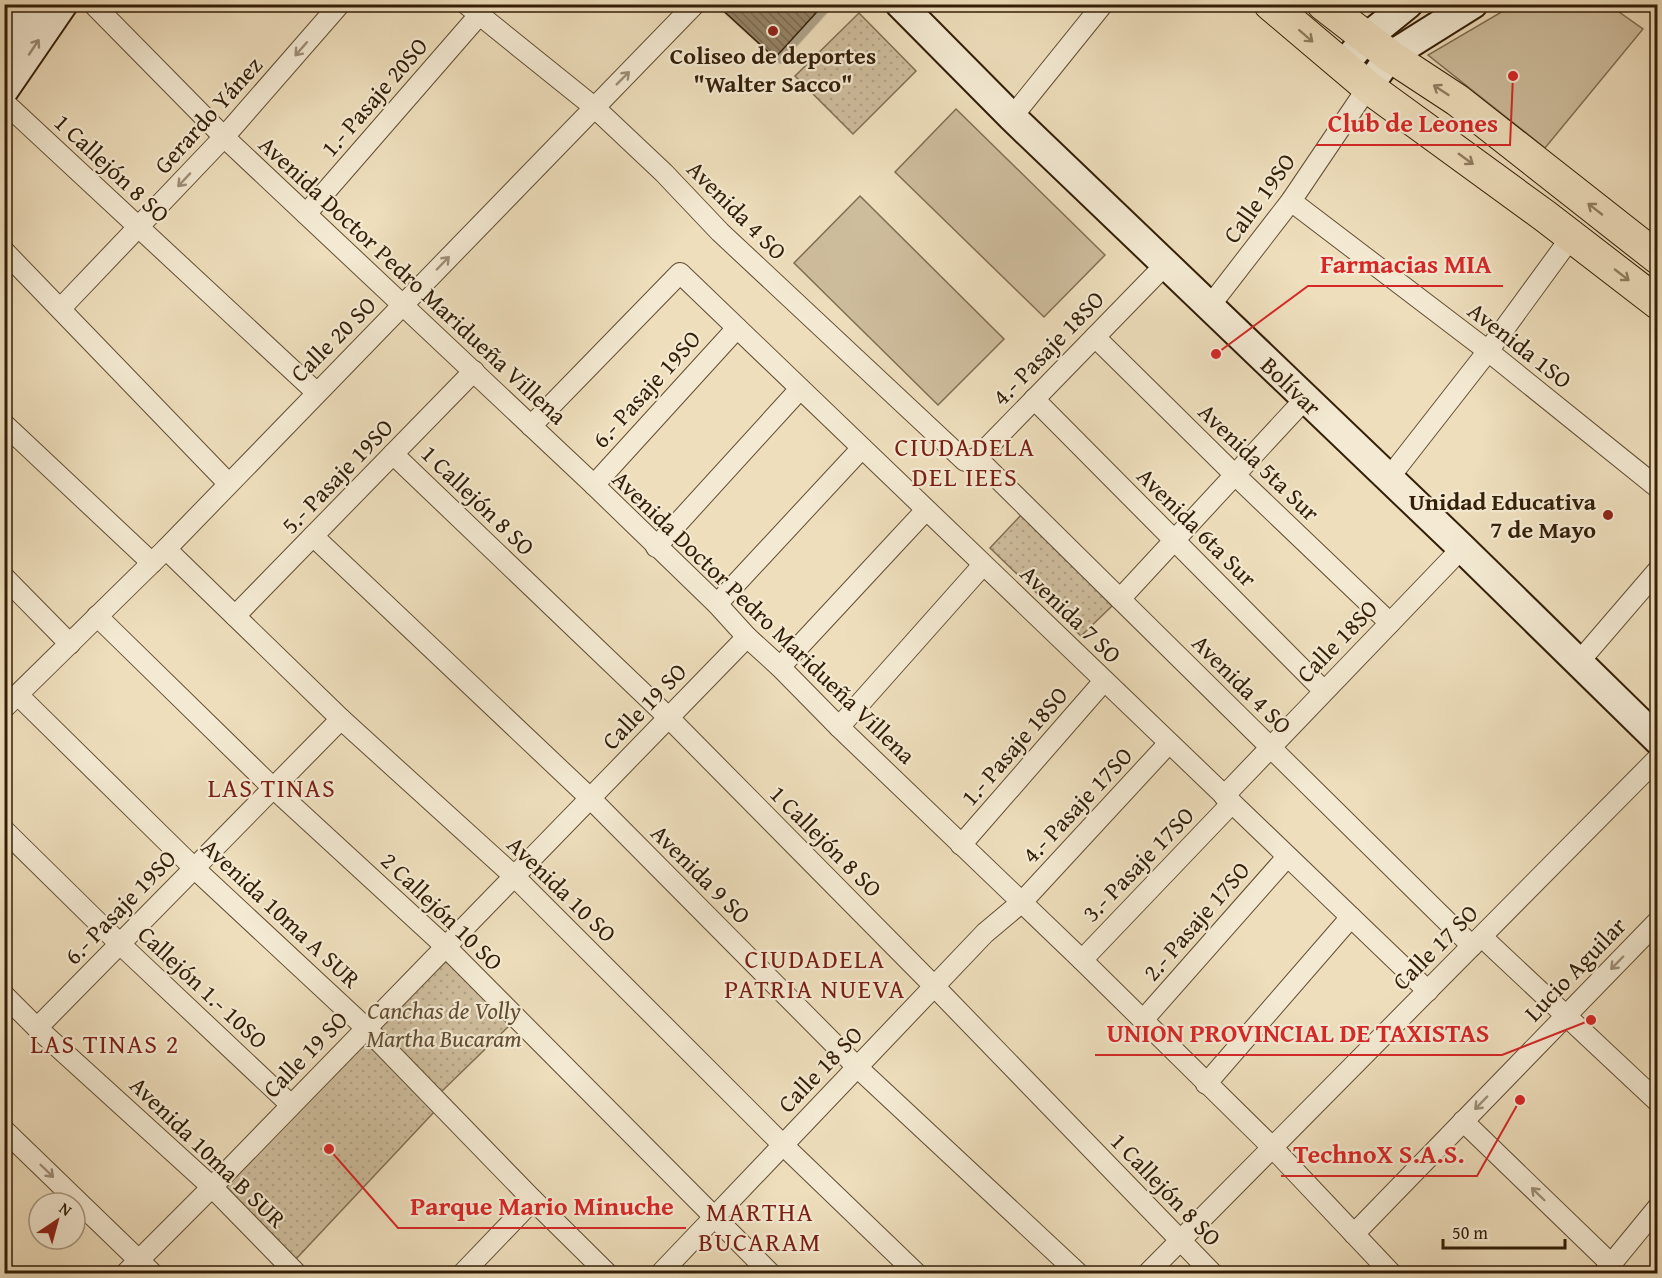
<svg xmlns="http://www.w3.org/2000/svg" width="1662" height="1278" font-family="'Gentium Book Plus',serif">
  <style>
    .grass { fill: #cebd9d; stroke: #806e52; stroke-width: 1.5 }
    .park { fill: url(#park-dots); stroke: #806e52; stroke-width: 1.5 }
    .building { fill: url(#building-back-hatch); stroke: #331e07; stroke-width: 1.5; filter: url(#shadow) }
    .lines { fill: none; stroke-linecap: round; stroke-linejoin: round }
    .street-casing { stroke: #624e34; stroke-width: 22 }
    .secondary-casing { stroke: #331e07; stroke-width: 32 }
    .primary-casing { stroke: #331e07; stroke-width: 34 }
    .street { stroke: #f4ead3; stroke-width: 20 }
    .secondary { stroke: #f4ead3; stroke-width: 28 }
    .primary { stroke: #eedebc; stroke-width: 32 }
    .oneway { stroke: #907e62 }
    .oneway2 { stroke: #9d8e77 }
    .poi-dot { fill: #8f2418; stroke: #f4ead3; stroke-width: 2 }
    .labels { text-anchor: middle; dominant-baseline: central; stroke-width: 4.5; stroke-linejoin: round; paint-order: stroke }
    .poi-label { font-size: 24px; font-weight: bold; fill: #331e07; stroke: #f4ead3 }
    .street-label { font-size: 24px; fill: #331e07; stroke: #f4ead3 }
    .park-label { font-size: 24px; font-style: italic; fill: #624e34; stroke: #f4ead3 }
    .neighbourhood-label { font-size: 26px; letter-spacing: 1.5px; fill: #7a1f14; stroke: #f4ead3 }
    .leader { fill: none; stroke: #d62828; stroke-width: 2 }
    .callout-dot { fill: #d62828; stroke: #f4ead3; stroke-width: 2 }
    .callout-label { font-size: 26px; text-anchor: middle; font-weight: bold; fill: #d62828; stroke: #f4ead3; stroke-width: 4.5; stroke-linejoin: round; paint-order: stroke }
  </style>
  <defs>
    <pattern id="park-dots" width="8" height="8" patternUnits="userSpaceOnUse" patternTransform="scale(1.5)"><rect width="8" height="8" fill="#cebd9d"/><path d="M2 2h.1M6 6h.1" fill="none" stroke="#b1a286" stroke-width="1.8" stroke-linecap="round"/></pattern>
    <pattern id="building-back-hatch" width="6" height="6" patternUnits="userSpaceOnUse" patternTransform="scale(1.5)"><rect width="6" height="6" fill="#948265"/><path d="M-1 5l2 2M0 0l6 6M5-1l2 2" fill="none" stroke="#796a51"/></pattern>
    <filter id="shadow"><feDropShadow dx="5.5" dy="5.5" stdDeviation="0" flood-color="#0004"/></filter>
  </defs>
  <rect width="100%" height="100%" fill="#eedebc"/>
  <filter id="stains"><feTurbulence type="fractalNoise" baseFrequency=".00333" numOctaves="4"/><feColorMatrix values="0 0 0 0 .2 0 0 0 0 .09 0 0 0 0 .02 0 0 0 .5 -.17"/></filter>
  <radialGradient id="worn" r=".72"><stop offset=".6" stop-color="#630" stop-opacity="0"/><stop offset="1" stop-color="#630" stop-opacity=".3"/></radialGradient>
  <!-- grass -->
  <g class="grass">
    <polygon points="1515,4 1609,5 1643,29 1545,148 1428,55"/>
    <polygon points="956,109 1105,255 1044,317 895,172"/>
    <polygon points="860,196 1004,339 938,405 794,263"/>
  </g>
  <!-- park -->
  <g class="park">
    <polygon points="859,13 916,71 853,134 795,76"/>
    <polygon points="1022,514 1112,606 1081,636 990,548"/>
    <polygon points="444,957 512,1023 438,1095 375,1029"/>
    <polygon points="366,1037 435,1111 296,1259 222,1187"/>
  </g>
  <!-- building -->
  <polygon class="building" points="716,4 824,4 775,58"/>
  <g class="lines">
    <!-- street casing -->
    <g class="street-casing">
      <g id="street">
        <polyline points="93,4 224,137 594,485 717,604 747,637 780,667 839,727 1082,960 1273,1148 1392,1274"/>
        <polyline points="466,4 594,107 664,173 720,232 965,461 977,458 1165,265"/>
        <polyline points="4,102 316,392"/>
        <polyline points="1012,117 1103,4"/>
        <polyline points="1291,201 1488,351 1658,488"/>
        <polyline points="306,214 480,14"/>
        <polyline points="4,251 228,483"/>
        <polyline points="1209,307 1291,201 1368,87"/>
        <polyline points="61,308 224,137 340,4"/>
        <polyline points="1095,337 1235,475 1390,623"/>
        <polyline points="1034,399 1324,691"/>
        <polyline points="4,424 152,563"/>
        <polyline points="531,426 680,273 1428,991"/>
        <polyline points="393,454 668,717 934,986 1213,1274"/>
        <polyline points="977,458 1472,946"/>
        <polyline points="1388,479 1488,351 1572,236"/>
        <polyline points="594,485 737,328"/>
        <polyline points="313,536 590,798 857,1067 1079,1274"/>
        <polyline points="656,547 800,389"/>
        <polyline points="166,549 341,719 514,876 783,1145 917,1274"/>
        <polyline points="4,577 70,644"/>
        <polyline points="1120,599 1305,399"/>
        <polyline points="717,604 862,448"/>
        <polyline points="97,616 272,787 445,946 771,1274"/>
        <polyline points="235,616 474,371"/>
        <polyline points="1578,663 1658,570"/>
        <polyline points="780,667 926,510"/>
        <polyline points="18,695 194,868 366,1028 533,1200 608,1274"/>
        <polyline points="4,708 166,549 695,4"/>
        <polyline points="839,727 983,565"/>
        <polyline points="1224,796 1462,548"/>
        <polyline points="4,830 120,944 291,1105"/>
        <polyline points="961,845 1104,681"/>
        <polyline points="1482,937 1658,1102"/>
        <polyline points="1082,960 1232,803"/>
        <polyline points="4,995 37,1028 212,1187 297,1274"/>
        <polyline points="1143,1020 1287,857"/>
        <polyline points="37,1028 341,719"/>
        <polyline points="1206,1084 1351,917"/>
        <polyline points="1463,1121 1611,1264"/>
        <polyline points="4,1130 153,1274"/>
        <polyline points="1354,1234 1658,921"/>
        <polyline points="125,1274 212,1187 747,637"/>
        <polyline points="462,1274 533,1200"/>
        <polyline points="660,1274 985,933 1022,902 1169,743"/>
        <polyline points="1147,1274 1658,758"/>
        <polyline points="1603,1274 1658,1207"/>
      </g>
    </g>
    <!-- secondary casing -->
    <g class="secondary-casing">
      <g id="secondary">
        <polyline points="900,4 1012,117 1462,548 1658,740"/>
        <polyline points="4,46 33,4"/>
        <polyline points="1343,66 1366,38 1408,4"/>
        <polyline points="1368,87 1390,56 1473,4"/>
        <polyline points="4,90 63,4"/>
      </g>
    </g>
    <!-- primary casing -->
    <g class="primary-casing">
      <g id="primary">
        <polyline points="1270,4 1368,87 1545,216 1658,303"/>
        <polyline points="1323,4 1390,56 1457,100 1658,258"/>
      </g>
    </g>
    <!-- street -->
    <use href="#street" class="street"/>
    <!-- secondary -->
    <use href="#secondary" class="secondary"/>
    <!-- primary -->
    <use href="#primary" class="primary"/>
  </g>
  <!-- one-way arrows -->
  <defs><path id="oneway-shaft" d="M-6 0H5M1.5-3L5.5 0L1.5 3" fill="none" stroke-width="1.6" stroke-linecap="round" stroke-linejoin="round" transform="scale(1.5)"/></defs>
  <g class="oneway">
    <use href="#oneway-shaft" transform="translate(1306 36) rotate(41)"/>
    <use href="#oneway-shaft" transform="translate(1441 90) rotate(-147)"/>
    <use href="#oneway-shaft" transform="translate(1466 159) rotate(36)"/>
    <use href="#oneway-shaft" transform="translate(1595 209) rotate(-142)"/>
    <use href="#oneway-shaft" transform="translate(1622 275) rotate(38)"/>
  </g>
  <g class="oneway2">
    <use href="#oneway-shaft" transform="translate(34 47) rotate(-56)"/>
    <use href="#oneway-shaft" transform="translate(301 49) rotate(131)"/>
    <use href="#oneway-shaft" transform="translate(623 78) rotate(-45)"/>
    <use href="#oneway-shaft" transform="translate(184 180) rotate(133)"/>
    <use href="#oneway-shaft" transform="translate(443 263) rotate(-46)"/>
    <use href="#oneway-shaft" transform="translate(1617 963) rotate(134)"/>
    <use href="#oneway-shaft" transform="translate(1481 1103) rotate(134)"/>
    <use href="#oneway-shaft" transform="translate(47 1171) rotate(44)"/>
    <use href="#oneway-shaft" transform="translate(1538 1194) rotate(-136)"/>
  </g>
  <!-- markers -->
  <g class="poi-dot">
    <circle cx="773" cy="31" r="6"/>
    <circle cx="1608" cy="515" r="6"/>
  </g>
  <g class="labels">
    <!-- poi labels -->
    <g class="poi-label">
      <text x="773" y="55">Coliseo de deportes<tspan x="773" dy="28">"Walter Sacco"</tspan></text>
      <text x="1596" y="501" text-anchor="end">Unidad Educativa<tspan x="1596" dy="28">7 de Mayo</tspan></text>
    </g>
    <!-- street labels -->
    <g class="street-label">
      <text transform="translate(374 97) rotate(-49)">1.- Pasaje 20SO</text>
      <text transform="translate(208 115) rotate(-48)">Gerardo Yánez</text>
      <text transform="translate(112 168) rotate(43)">1 Callejón 8 SO</text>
      <text transform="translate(1259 198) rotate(-54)">Calle 19SO</text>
      <text transform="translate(737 210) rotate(45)">Avenida 4 SO</text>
      <text transform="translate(413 280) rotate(43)">Avenida Doctor Pedro Maridueña Villena</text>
      <text transform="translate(333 339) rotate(-45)">Calle 20 SO</text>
      <text transform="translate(1520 345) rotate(38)">Avenida 1SO</text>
      <text transform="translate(1048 348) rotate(-46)">4.- Pasaje 18SO</text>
      <text transform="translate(1291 386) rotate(44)">Bolívar</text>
      <text transform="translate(646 389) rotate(-48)">6.- Pasaje 19SO</text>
      <text transform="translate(1259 462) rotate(44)">Avenida 5ta Sur</text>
      <text transform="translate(337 476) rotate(-46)">5.- Pasaje 19SO</text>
      <text transform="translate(478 500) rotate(44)">1 Callejón 8 SO</text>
      <text transform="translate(1197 527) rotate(45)">Avenida 6ta Sur</text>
      <text transform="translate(1071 614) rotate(44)">Avenida 7 SO</text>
      <text transform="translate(764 617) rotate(44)">Avenida Doctor Pedro Maridueña Villena</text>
      <text transform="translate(1337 641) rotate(-46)">Calle 18SO</text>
      <text transform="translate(1242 684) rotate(45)">Avenida 4 SO</text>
      <text transform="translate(644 706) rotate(-46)">Calle 19 SO</text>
      <text transform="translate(1014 746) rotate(-49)">1.- Pasaje 18SO</text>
      <text transform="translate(1077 805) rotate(-47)">4.- Pasaje 17SO</text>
      <text transform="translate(826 841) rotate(45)">1 Callejón 8 SO</text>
      <text transform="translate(1138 864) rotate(-46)">3.- Pasaje 17SO</text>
      <text transform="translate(701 874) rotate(45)">Avenida 9 SO</text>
      <text transform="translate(562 889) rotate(44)">Avenida 10 SO</text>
      <text transform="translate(120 907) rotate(-46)">6.- Pasaje 19SO</text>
      <text transform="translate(442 911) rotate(44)">2 Callejón 10 SO</text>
      <text transform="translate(281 913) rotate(43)">Avenida 10ma A SUR</text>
      <text transform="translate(1196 921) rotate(-49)">2.- Pasaje 17SO</text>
      <text transform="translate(1435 947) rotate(-45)">Calle 17 SO</text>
      <text transform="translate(1575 969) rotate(-46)">Lucio Aguilar</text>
      <text transform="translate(203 987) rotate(43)">Callejón 1.- 10SO</text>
      <text transform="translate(305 1054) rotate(-46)">Calle 19 SO</text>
      <text transform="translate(820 1069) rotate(-46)">Calle 18 SO</text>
      <text transform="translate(208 1152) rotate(44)">Avenida 10ma B SUR</text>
      <text transform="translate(1166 1189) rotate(46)">1 Callejón 8 SO</text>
    </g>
    <!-- park labels -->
    <g class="park-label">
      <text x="444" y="1010">Canchas de Volly<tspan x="444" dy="28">Martha Bucaram</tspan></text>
    </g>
    <!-- neighbourhood labels -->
    <g class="neighbourhood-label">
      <text x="965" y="446">CIUDADELA<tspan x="965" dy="30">DEL IEES</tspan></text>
      <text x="272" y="787">LAS TINAS</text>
      <text x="815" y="958">CIUDADELA<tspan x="815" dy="30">PATRIA NUEVA</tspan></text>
      <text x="105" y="1043">LAS TINAS 2</text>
      <text x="760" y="1211">MARTHA<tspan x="760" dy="30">BUCARAM</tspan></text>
    </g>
  </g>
  <!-- callouts -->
  <path class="leader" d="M1513 76L1510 145H1316M1216 354L1308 286H1503M1591 1020L1502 1055H1095M1520 1100L1477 1176H1281M329 1149L398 1228H686"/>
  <g class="callout-dot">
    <circle cx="1513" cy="76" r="6"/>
    <circle cx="1216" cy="354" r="6"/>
    <circle cx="1591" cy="1020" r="6"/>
    <circle cx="1520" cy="1100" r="6"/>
    <circle cx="329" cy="1149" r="6"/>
  </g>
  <g class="callout-label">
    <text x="1413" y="132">Club de Leones</text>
    <text x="1406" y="273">Farmacias MIA</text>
    <text x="1298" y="1042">UNION PROVINCIAL DE TAXISTAS</text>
    <text x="1379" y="1163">TechnoX S.A.S.</text>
    <text x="542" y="1215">Parque Mario Minuche</text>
  </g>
  <!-- margin -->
  <rect width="1662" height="1278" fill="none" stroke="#eedebc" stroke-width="24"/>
  <rect x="6" y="6" width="1650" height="1266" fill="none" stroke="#331e07" stroke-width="3"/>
  <rect x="12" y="12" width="1638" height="1254" fill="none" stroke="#331e07" stroke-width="1.5"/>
  <!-- north arrow -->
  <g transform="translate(57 1221) rotate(36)"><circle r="28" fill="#f4ead3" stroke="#a79881" stroke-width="1.5"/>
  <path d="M0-4.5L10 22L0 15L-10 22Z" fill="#8f2418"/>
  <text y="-9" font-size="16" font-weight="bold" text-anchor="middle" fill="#331e07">N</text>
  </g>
  <!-- scale -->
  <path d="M1443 1239v9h122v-9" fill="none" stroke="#331e07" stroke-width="3"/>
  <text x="1452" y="1239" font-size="18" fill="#331e07" stroke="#f4ead3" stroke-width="4.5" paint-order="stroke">50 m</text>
  <rect width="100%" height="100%" filter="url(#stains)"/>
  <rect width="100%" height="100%" fill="url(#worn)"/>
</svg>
